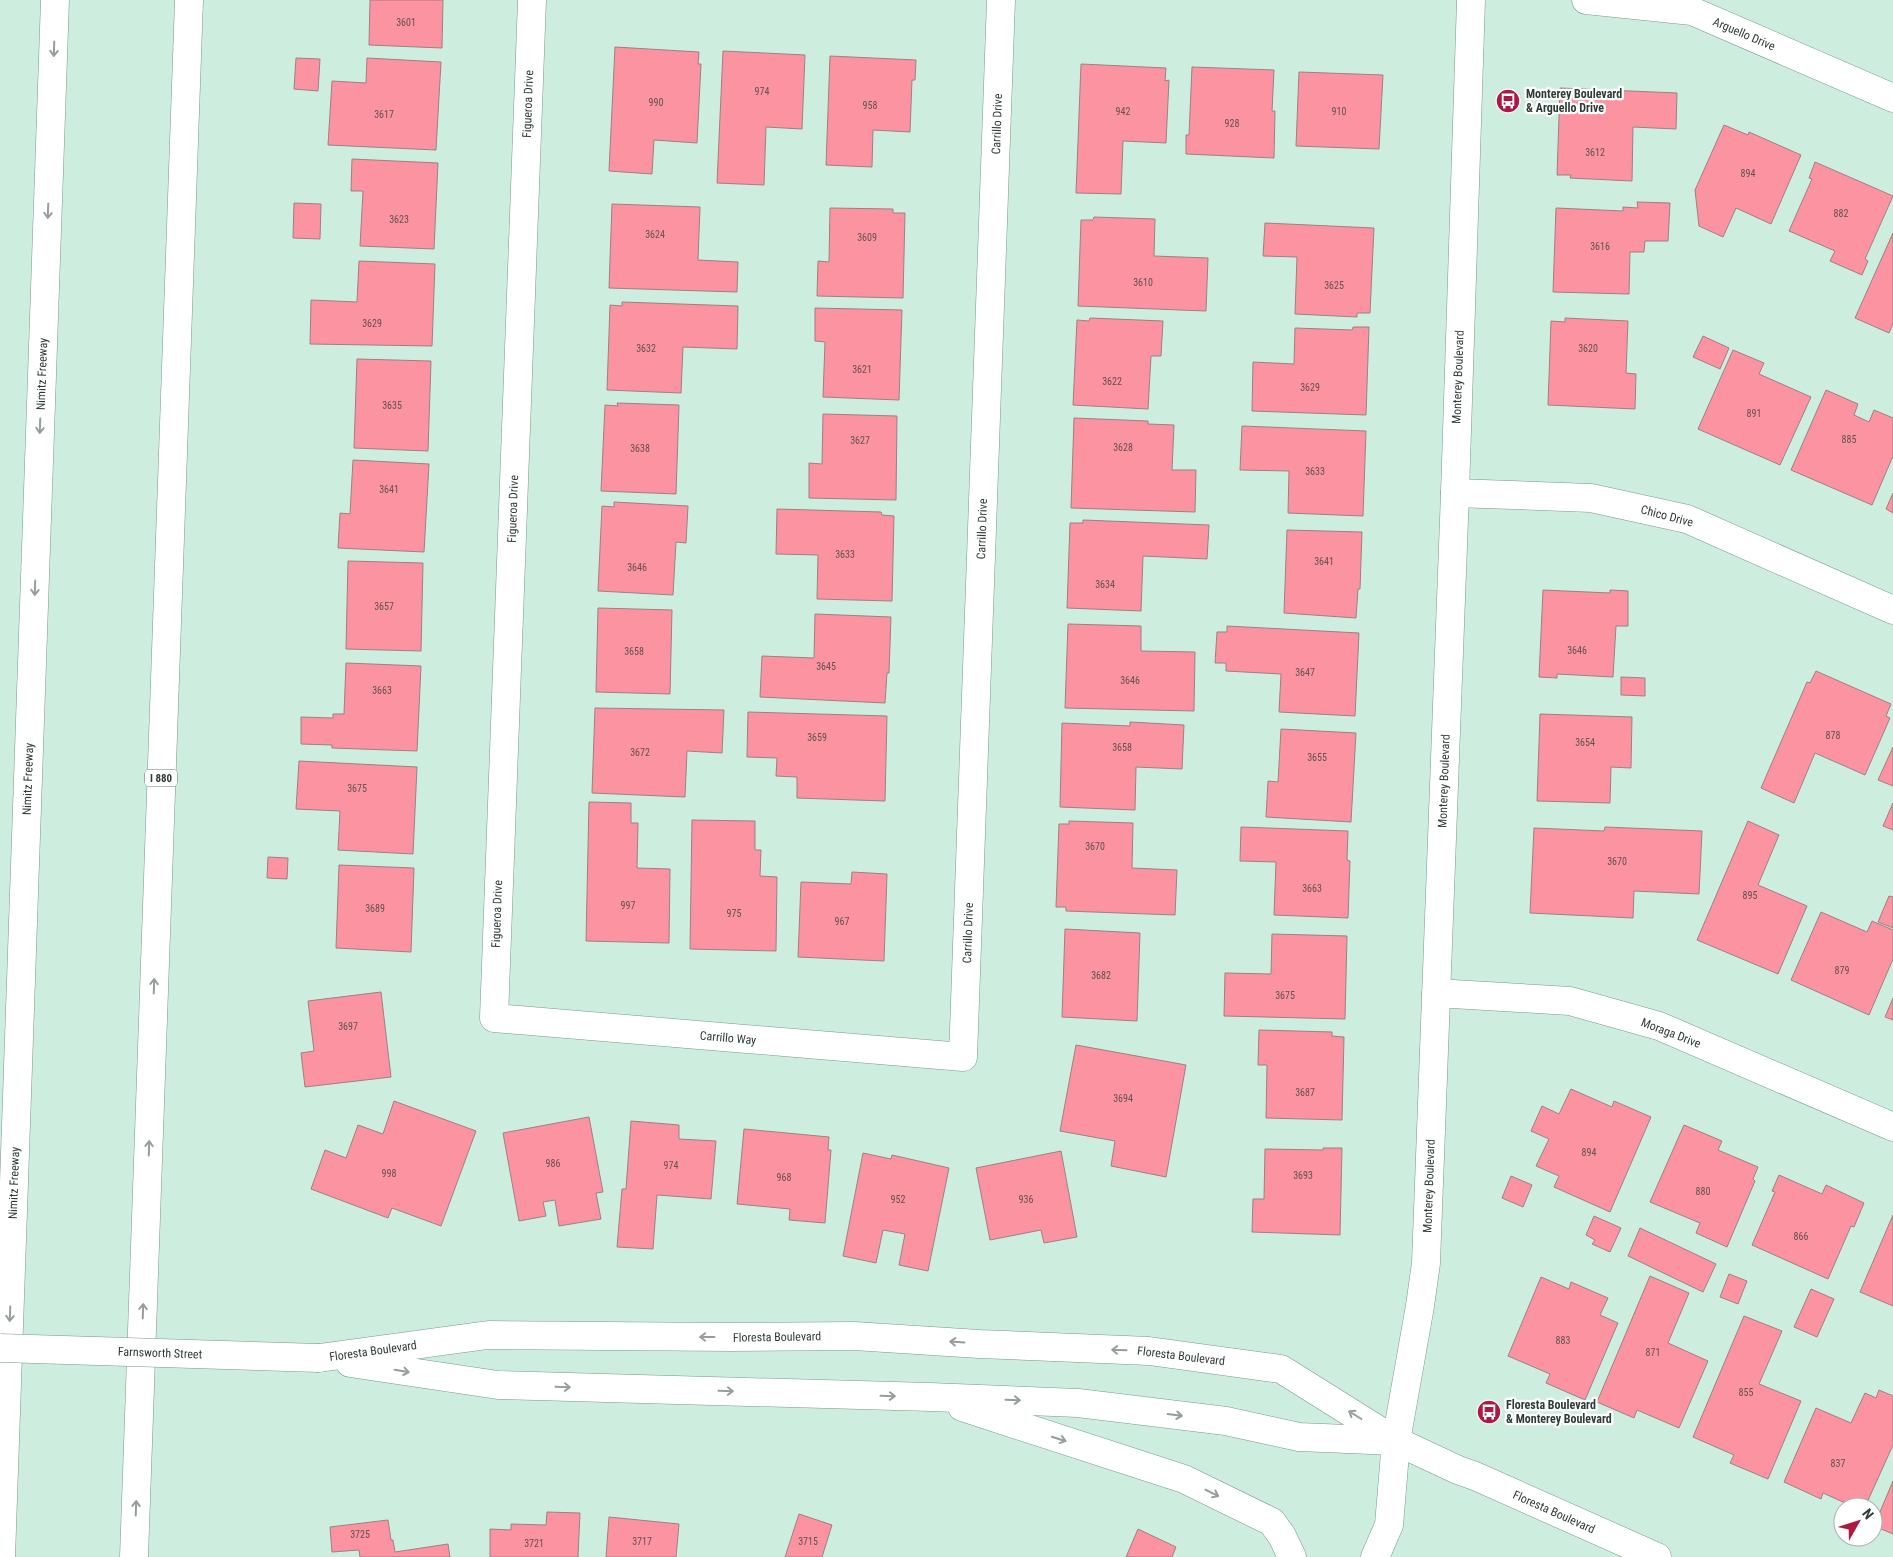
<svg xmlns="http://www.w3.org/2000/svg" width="1893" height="1557" font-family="'Roboto Condensed',sans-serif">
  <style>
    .building { fill: #fc93a0; stroke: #9f7f82 }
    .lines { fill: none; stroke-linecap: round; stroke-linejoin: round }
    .minor-casing { stroke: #79988b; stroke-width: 29 }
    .tertiary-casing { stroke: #79988b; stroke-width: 29 }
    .motorway-casing { stroke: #79988b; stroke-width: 29 }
    .minor { stroke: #fff; stroke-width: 28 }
    .tertiary { stroke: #fff; stroke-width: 28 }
    .motorway { stroke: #fff; stroke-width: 28 }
    .tertiary-bridge-casing { stroke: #79988b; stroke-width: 29; stroke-linecap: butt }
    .tertiary-bridge { stroke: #fff; stroke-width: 28 }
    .oneway { stroke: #969e9a }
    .labels { text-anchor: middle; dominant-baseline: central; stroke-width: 4.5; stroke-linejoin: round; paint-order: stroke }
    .number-label { font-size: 10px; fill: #625250 }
    .shield { fill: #fff; stroke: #6d7672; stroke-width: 1 }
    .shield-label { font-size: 11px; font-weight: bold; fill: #2e3c36 }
    .street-label { font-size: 12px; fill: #2e3c36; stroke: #fff }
    .poi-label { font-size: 12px; font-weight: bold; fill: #2e3c36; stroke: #fff; text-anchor: start }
  </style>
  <rect width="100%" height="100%" fill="#cdeedf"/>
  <!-- building -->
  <g class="building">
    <polygon points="370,0 443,0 442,48 369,45"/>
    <polygon points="615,47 699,52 698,64 701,64 697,143 654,140 652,174 609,171"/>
    <polygon points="723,51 805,55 802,129 766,127 764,185 717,183"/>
    <polygon points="830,56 916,60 915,80 912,80 910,132 873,130 872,167 826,165"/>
    <polygon points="296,58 320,59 318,91 294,89"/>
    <polygon points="367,58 441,62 436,150 328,145 332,81 366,83"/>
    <polygon points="1081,64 1166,68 1165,81 1169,80 1166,143 1123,141 1121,194 1076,193"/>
    <polygon points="1192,67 1274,70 1272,111 1275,111 1274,158 1186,154 1186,135 1189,135"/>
    <polygon points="1299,72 1383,75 1379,149 1296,146"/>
    <polygon points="1560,88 1677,93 1676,129 1633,127 1632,181 1570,178 1571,175 1557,175"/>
    <polygon points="1724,125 1748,135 1749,132 1801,155 1771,224 1736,208 1723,237 1699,226 1695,190"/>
    <polygon points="352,159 438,163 434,249 360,246 363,191 351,191"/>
    <polygon points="1815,162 1893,196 1865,259 1868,261 1862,275 1830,261 1835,251 1789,231 1812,179 1809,178"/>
    <polygon points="1637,202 1670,203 1668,241 1645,241 1644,252 1630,252 1629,294 1553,292 1556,208 1623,211 1623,207 1638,208"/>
    <polygon points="294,203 321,204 320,239 293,238"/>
    <polygon points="612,204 700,207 698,260 738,262 737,292 609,288"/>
    <polygon points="830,208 893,209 893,213 905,213 903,298 817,296 818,261 829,262"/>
    <polygon points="1094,217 1155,219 1154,256 1208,258 1206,311 1078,306 1081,220 1093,220"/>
    <polygon points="1265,223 1374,228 1370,313 1357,313 1357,317 1295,314 1297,257 1263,256"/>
    <polygon points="1893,233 1893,324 1889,333 1855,318"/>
    <polygon points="359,261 435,264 432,346 310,344 311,300 357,302"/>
    <polygon points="622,302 738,306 737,349 683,347 681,393 607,390 610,305 622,306"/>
    <polygon points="815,308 902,310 899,400 823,397 825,342 815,341"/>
    <polygon points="1090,318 1163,321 1161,356 1151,356 1148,409 1073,405 1077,320 1089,321"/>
    <polygon points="1565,318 1628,321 1626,373 1636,374 1635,409 1548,405 1551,321 1565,322"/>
    <polygon points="1353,327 1369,327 1366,415 1252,411 1253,362 1294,364 1295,328 1352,330"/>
    <polygon points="1703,336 1729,348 1720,369 1693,357"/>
    <polygon points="1733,350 1764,363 1759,374 1811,397 1780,465 1698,429"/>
    <polygon points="357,359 431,361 428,451 354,448"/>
    <polygon points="1826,390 1858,404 1854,415 1869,422 1874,410 1893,418 1893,456 1872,505 1791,470"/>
    <polygon points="617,403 679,405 676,494 601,491 605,405 618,406"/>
    <polygon points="823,414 897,416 896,500 809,498 809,463 822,464"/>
    <polygon points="1074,418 1148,421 1148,424 1174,425 1172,470 1196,470 1195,512 1071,508"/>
    <polygon points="1242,426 1366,431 1363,516 1288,513 1289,471 1240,470"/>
    <polygon points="353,460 429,464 424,552 338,548 340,513 350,514"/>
    <polygon points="1893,493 1893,513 1886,509"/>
    <polygon points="614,502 688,506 686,543 676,542 673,595 598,591 602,506 614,507"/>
    <polygon points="777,509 881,512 882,515 894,516 892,601 817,599 818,555 776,554"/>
    <polygon points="1083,520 1209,525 1207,559 1143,556 1141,611 1067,608 1070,523 1083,523"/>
    <polygon points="1287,530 1362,532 1360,589 1358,589 1356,618 1284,613"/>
    <polygon points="348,561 423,563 421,651 346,649"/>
    <polygon points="1543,590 1610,593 1610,590 1628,591 1628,626 1616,626 1613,677 1557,674 1557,678 1539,677"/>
    <polygon points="598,608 672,610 670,694 596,692"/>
    <polygon points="815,614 891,617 889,673 887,673 885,703 760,697 762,656 814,658"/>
    <polygon points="1068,624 1141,626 1141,651 1195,652 1194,711 1065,708"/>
    <polygon points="1227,626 1359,633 1355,716 1279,712 1281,674 1226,671 1226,663 1215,663 1217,632 1227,632"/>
    <polygon points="346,663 421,666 417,751 332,748 332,745 301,744 301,717 333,718 333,714 344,714"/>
    <polygon points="1816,671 1891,704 1886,716 1890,718 1865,775 1815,753 1794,803 1761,788 1807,682 1810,683"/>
    <polygon points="1621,677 1645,678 1645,696 1621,695"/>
    <polygon points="595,708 724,710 722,753 687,751 685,797 592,793"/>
    <polygon points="748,712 887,716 885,801 797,798 797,777 776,776 777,758 747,757"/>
    <polygon points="1540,714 1632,717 1631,768 1611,767 1610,803 1537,801"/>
    <polygon points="1130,722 1184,725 1182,769 1136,767 1135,810 1060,807 1062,723 1130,726"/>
    <polygon points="1281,729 1356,733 1351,822 1266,817 1268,781 1278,782"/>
    <polygon points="1893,747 1893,786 1878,780"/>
    <polygon points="299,761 417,767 413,854 338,850 340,811 296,809"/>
    <polygon points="589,802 631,803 631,823 638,823 637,868 670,869 669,943 586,941"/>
    <polygon points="1893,803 1893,830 1883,826"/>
    <polygon points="692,820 755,821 755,850 761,850 760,876 777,877 776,951 690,949"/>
    <polygon points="1069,821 1133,823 1132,868 1177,870 1175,915 1066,911 1066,907 1056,907 1059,824 1069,824"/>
    <polygon points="1748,821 1779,835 1758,885 1807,906 1778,974 1697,940"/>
    <polygon points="1241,827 1348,831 1347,860 1350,861 1348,918 1274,915 1276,862 1240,861"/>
    <polygon points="1605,827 1702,831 1699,894 1634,891 1633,918 1530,913 1534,828 1604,831"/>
    <polygon points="268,857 288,858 287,879 267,878"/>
    <polygon points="339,865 414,868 411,952 336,948"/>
    <polygon points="852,872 887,874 884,961 798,957 801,882 851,884"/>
    <polygon points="1889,896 1893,897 1893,928 1878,922"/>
    <polygon points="1821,912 1867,932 1872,921 1893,930 1893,959 1869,1015 1791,980"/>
    <polygon points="1065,929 1140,933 1137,1021 1062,1017"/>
    <polygon points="1272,934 1347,936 1345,1019 1224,1016 1225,973 1271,974"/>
    <polygon points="381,992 391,1077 305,1087 301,1053 314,1051 308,1001"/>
    <polygon points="1893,998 1893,1020 1885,1017"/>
    <polygon points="1259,1030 1332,1032 1332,1036 1344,1037 1342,1120 1266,1118 1267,1065 1258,1065"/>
    <polygon points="1076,1045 1186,1065 1166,1177 1111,1166 1115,1141 1060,1131"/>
    <polygon points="1571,1089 1612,1107 1614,1101 1651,1117 1610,1212 1554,1187 1559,1176 1536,1166 1549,1139 1531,1131 1542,1106 1559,1114"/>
    <polygon points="394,1101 476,1131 441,1226 392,1208 388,1218 311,1189 325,1150 346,1158 358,1125 383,1134"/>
    <polygon points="589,1117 603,1192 596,1193 601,1219 559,1226 555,1200 543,1202 546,1216 519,1221 503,1133"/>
    <polygon points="631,1121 679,1125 679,1139 716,1141 711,1199 657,1195 653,1249 617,1247 622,1189 626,1189"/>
    <polygon points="1684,1125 1722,1141 1718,1150 1758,1167 1753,1179 1755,1181 1727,1247 1696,1233 1700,1223 1650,1202"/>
    <polygon points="744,1129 829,1137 828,1150 831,1150 825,1223 789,1220 790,1209 737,1204"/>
    <polygon points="1323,1148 1342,1148 1340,1235 1252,1232 1253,1199 1264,1199 1265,1149 1323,1150"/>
    <polygon points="1061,1151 1077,1237 1044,1243 1041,1230 990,1240 976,1168"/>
    <polygon points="863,1153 891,1159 892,1155 949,1168 928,1271 899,1265 905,1234 883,1230 876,1263 843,1256"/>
    <polygon points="1779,1175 1822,1194 1826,1185 1864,1203 1854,1227 1851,1226 1828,1279 1752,1245 1775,1192 1772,1191"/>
    <polygon points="1511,1176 1532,1185 1523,1207 1502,1198"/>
    <polygon points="1893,1215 1893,1306 1860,1292"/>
    <polygon points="1594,1216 1621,1228 1610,1252 1592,1244 1595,1240 1586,1235"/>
    <polygon points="1640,1228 1716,1264 1703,1292 1628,1256"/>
    <polygon points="1729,1274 1747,1281 1738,1304 1720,1297"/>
    <polygon points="1650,1276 1689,1293 1668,1343 1708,1361 1679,1428 1637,1410 1634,1418 1597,1402"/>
    <polygon points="1541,1277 1569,1289 1571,1282 1608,1298 1600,1315 1618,1323 1585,1400 1546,1383 1550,1374 1508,1356"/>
    <polygon points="1811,1289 1834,1299 1817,1337 1794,1327"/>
    <polygon points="1744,1316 1782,1331 1759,1384 1801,1401 1768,1479 1730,1463 1734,1455 1693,1437"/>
    <polygon points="1879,1390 1893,1396 1893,1445 1865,1507 1854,1507 1823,1493 1821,1499 1784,1482 1816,1408 1851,1423 1865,1393 1876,1398"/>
    <polygon points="1893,1481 1893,1534 1874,1526"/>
    <polygon points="547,1512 580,1513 578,1557 490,1557 490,1529 511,1530 511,1524 546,1525"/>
    <polygon points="799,1514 832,1525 822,1557 785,1557"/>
    <polygon points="609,1517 679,1524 676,1557 606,1557"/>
    <polygon points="388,1520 391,1540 393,1540 395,1552 448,1544 450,1557 360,1557 359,1550 332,1552 330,1527"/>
    <polygon points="1138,1529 1176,1547 1172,1557 1126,1557"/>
  </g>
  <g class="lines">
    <!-- minor casing -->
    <g class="minor-casing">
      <g id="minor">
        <polyline points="532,0 494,1018 963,1057 1001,0"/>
        <polyline points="1586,0 1692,11 1893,98"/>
        <polyline points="1455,493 1591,498 1687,519 1893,610"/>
        <polyline points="1436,993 1570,1001 1659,1026 1893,1127"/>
        <polyline points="1375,1557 1389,1525 1396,1441 1420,1306 1426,1263 1455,493 1471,0"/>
      </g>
    </g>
    <!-- tertiary casing -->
    <g class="tertiary-casing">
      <g id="tertiary">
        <polyline points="319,1358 488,1335 732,1337 854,1336 979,1344 1149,1351 1281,1369 1396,1441 1458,1470 1475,1476 1657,1557"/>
        <polyline points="350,1363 498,1385 930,1397 1078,1403 1226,1421 1299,1437 1395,1441"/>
        <polyline points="962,1407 1184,1479 1272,1522 1282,1536 1292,1557"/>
      </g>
    </g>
    <!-- motorway casing -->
    <g class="motorway-casing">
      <g id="motorway">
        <polyline points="1,1557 55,0"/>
        <polyline points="134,1557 189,0"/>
      </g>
    </g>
    <!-- minor -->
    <use href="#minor" class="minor"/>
    <!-- tertiary -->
    <use href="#tertiary" class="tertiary"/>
    <!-- motorway -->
    <use href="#motorway" class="motorway"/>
    <!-- tertiary-bridge casing -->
    <g class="tertiary-bridge-casing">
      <polyline id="tertiary-bridge" points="0,1348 319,1358"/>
    </g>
    <!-- tertiary-bridge -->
    <use href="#tertiary-bridge" class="tertiary-bridge"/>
  </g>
  <!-- one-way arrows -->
  <defs><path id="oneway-shaft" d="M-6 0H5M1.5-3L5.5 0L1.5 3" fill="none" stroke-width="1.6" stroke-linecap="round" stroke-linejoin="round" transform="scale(1.25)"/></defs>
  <g class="oneway">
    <use href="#oneway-shaft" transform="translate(54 49) rotate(92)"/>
    <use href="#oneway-shaft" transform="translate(48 211) rotate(92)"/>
    <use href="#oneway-shaft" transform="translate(40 426) rotate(92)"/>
    <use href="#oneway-shaft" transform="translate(35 588) rotate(92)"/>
    <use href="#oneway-shaft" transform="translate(154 986) rotate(-88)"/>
    <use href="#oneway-shaft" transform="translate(149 1148) rotate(-88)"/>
    <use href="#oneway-shaft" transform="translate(143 1311) rotate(-88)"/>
    <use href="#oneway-shaft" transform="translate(10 1314) rotate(92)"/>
    <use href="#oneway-shaft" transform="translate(707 1337) rotate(-180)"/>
    <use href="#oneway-shaft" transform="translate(957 1342) rotate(-176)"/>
    <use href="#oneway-shaft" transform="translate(1119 1350) rotate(-178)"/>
    <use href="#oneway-shaft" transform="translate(402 1371) rotate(9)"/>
    <use href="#oneway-shaft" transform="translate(563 1387) rotate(2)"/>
    <use href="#oneway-shaft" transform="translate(726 1391) rotate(2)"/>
    <use href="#oneway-shaft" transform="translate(888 1396) rotate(2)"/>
    <use href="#oneway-shaft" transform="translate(1013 1400) rotate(2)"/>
    <use href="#oneway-shaft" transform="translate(1175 1415) rotate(7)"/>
    <use href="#oneway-shaft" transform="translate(1355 1415) rotate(-148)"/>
    <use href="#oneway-shaft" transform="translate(1059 1439) rotate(18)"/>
    <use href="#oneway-shaft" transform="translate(1212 1493) rotate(26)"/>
    <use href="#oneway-shaft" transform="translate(136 1508) rotate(-88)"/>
  </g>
  <!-- icons -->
  <defs>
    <g id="bus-disc" transform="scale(1.25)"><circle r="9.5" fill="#ad1943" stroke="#fff"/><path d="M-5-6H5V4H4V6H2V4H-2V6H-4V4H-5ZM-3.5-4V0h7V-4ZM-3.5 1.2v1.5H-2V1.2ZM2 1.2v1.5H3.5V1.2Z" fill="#fff"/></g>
  </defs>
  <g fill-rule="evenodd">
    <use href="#bus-disc" x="1508" y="101"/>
    <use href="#bus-disc" x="1489" y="1412"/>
  </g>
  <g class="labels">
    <!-- number labels -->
    <g class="number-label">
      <text x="406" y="22">3601</text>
      <text x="762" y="91">974</text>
      <text x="656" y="102">990</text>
      <text x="870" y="105">958</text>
      <text x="1123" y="111">942</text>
      <text x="1339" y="111">910</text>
      <text x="384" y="114">3617</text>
      <text x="1232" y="123">928</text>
      <text x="1595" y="152">3612</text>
      <text x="1748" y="173">894</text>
      <text x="1841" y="213">882</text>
      <text x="399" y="219">3623</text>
      <text x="655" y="234">3624</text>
      <text x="867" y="237">3609</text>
      <text x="1600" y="246">3616</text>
      <text x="1143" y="282">3610</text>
      <text x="1334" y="285">3625</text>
      <text x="372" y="323">3629</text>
      <text x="646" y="348">3632</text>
      <text x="1588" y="348">3620</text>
      <text x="862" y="369">3621</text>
      <text x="1112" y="381">3622</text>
      <text x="1310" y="387">3629</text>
      <text x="392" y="405">3635</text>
      <text x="1754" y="413">891</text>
      <text x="1849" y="439">885</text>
      <text x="860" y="440">3627</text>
      <text x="1123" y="447">3628</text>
      <text x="640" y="448">3638</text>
      <text x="1315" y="471">3633</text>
      <text x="389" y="489">3641</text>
      <text x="845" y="554">3633</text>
      <text x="1324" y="561">3641</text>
      <text x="637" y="567">3646</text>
      <text x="1105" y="584">3634</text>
      <text x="384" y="606">3657</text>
      <text x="1577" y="650">3646</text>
      <text x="634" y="651">3658</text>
      <text x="826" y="666">3645</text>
      <text x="1305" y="672">3647</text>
      <text x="1130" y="680">3646</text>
      <text x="382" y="690">3663</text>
      <text x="1833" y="735">878</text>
      <text x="817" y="737">3659</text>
      <text x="1585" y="742">3654</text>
      <text x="1122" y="747">3658</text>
      <text x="640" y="752">3672</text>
      <text x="1317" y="757">3655</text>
      <text x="357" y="788">3675</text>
      <text x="1095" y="846">3670</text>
      <text x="1617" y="861">3670</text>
      <text x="1312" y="888">3663</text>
      <text x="1750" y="895">895</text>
      <text x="628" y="905">997</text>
      <text x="375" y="908">3689</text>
      <text x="734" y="913">975</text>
      <text x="842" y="921">967</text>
      <text x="1842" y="970">879</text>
      <text x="1101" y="975">3682</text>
      <text x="1285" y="995">3675</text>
      <text x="348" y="1026">3697</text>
      <text x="1305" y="1092">3687</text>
      <text x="1123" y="1098">3694</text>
      <text x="1589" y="1152">894</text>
      <text x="553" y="1163">986</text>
      <text x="671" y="1165">974</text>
      <text x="389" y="1173">998</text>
      <text x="1303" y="1175">3693</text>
      <text x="784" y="1177">968</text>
      <text x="1703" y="1191">880</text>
      <text x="898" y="1199">952</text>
      <text x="1026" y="1199">936</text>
      <text x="1801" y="1236">866</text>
      <text x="1563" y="1340">883</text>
      <text x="1653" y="1352">871</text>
      <text x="1746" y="1392">855</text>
      <text x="1838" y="1463">837</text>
      <text x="360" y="1534">3725</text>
      <text x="642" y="1541">3717</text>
      <text x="808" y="1541">3715</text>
      <text x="534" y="1543">3721</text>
    </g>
    <!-- shield labels -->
    <rect class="shield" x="145" y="769.5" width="32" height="17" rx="4"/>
    <g class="shield-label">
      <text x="161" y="778">I 880</text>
    </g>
    <!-- street labels -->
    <g class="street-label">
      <text transform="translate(1744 34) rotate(23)">Arguello Drive</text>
      <text transform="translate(528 104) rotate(-88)">Figueroa Drive</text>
      <text transform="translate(997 124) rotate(-88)">Carrillo Drive</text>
      <text transform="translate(42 374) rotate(-88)">Nimitz Freeway</text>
      <text transform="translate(1458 377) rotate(-88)">Monterey Boulevard</text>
      <text transform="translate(513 509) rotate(-88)">Figueroa Drive</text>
      <text transform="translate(1667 516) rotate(15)">Chico Drive</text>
      <text transform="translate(982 529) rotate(-88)">Carrillo Drive</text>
      <text transform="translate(28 779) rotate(-88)">Nimitz Freeway</text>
      <text transform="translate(1444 781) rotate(-88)">Monterey Boulevard</text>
      <text transform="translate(497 914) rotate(-88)">Figueroa Drive</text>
      <text transform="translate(968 933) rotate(-88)">Carrillo Drive</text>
      <text transform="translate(1671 1033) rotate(21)">Moraga Drive</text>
      <text transform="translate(728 1038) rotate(5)">Carrillo Way</text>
      <text transform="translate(14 1183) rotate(-88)">Nimitz Freeway</text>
      <text transform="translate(1429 1186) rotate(-88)">Monterey Boulevard</text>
      <text transform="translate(777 1337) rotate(-1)">Floresta Boulevard</text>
      <text transform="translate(373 1351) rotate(-8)">Floresta Boulevard</text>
      <text transform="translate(160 1353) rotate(2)">Farnsworth Street</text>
      <text transform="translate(1181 1356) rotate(7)">Floresta Boulevard</text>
      <text transform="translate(1554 1512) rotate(24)">Floresta Boulevard</text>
    </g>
    <!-- poi labels -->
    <g class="poi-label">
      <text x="1526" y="94">Monterey Boulevard<tspan x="1526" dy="14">&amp; Arguello Drive</tspan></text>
      <text x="1506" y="1405">Floresta Boulevard<tspan x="1506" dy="14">&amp; Monterey Boulevard</tspan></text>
    </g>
  </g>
  <!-- north arrow -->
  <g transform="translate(1858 1522) rotate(51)"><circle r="24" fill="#ffffff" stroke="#abb1af"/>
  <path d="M0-4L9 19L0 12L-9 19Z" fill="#ad1943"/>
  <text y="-8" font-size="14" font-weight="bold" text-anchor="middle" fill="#2e3c36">N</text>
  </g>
</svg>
